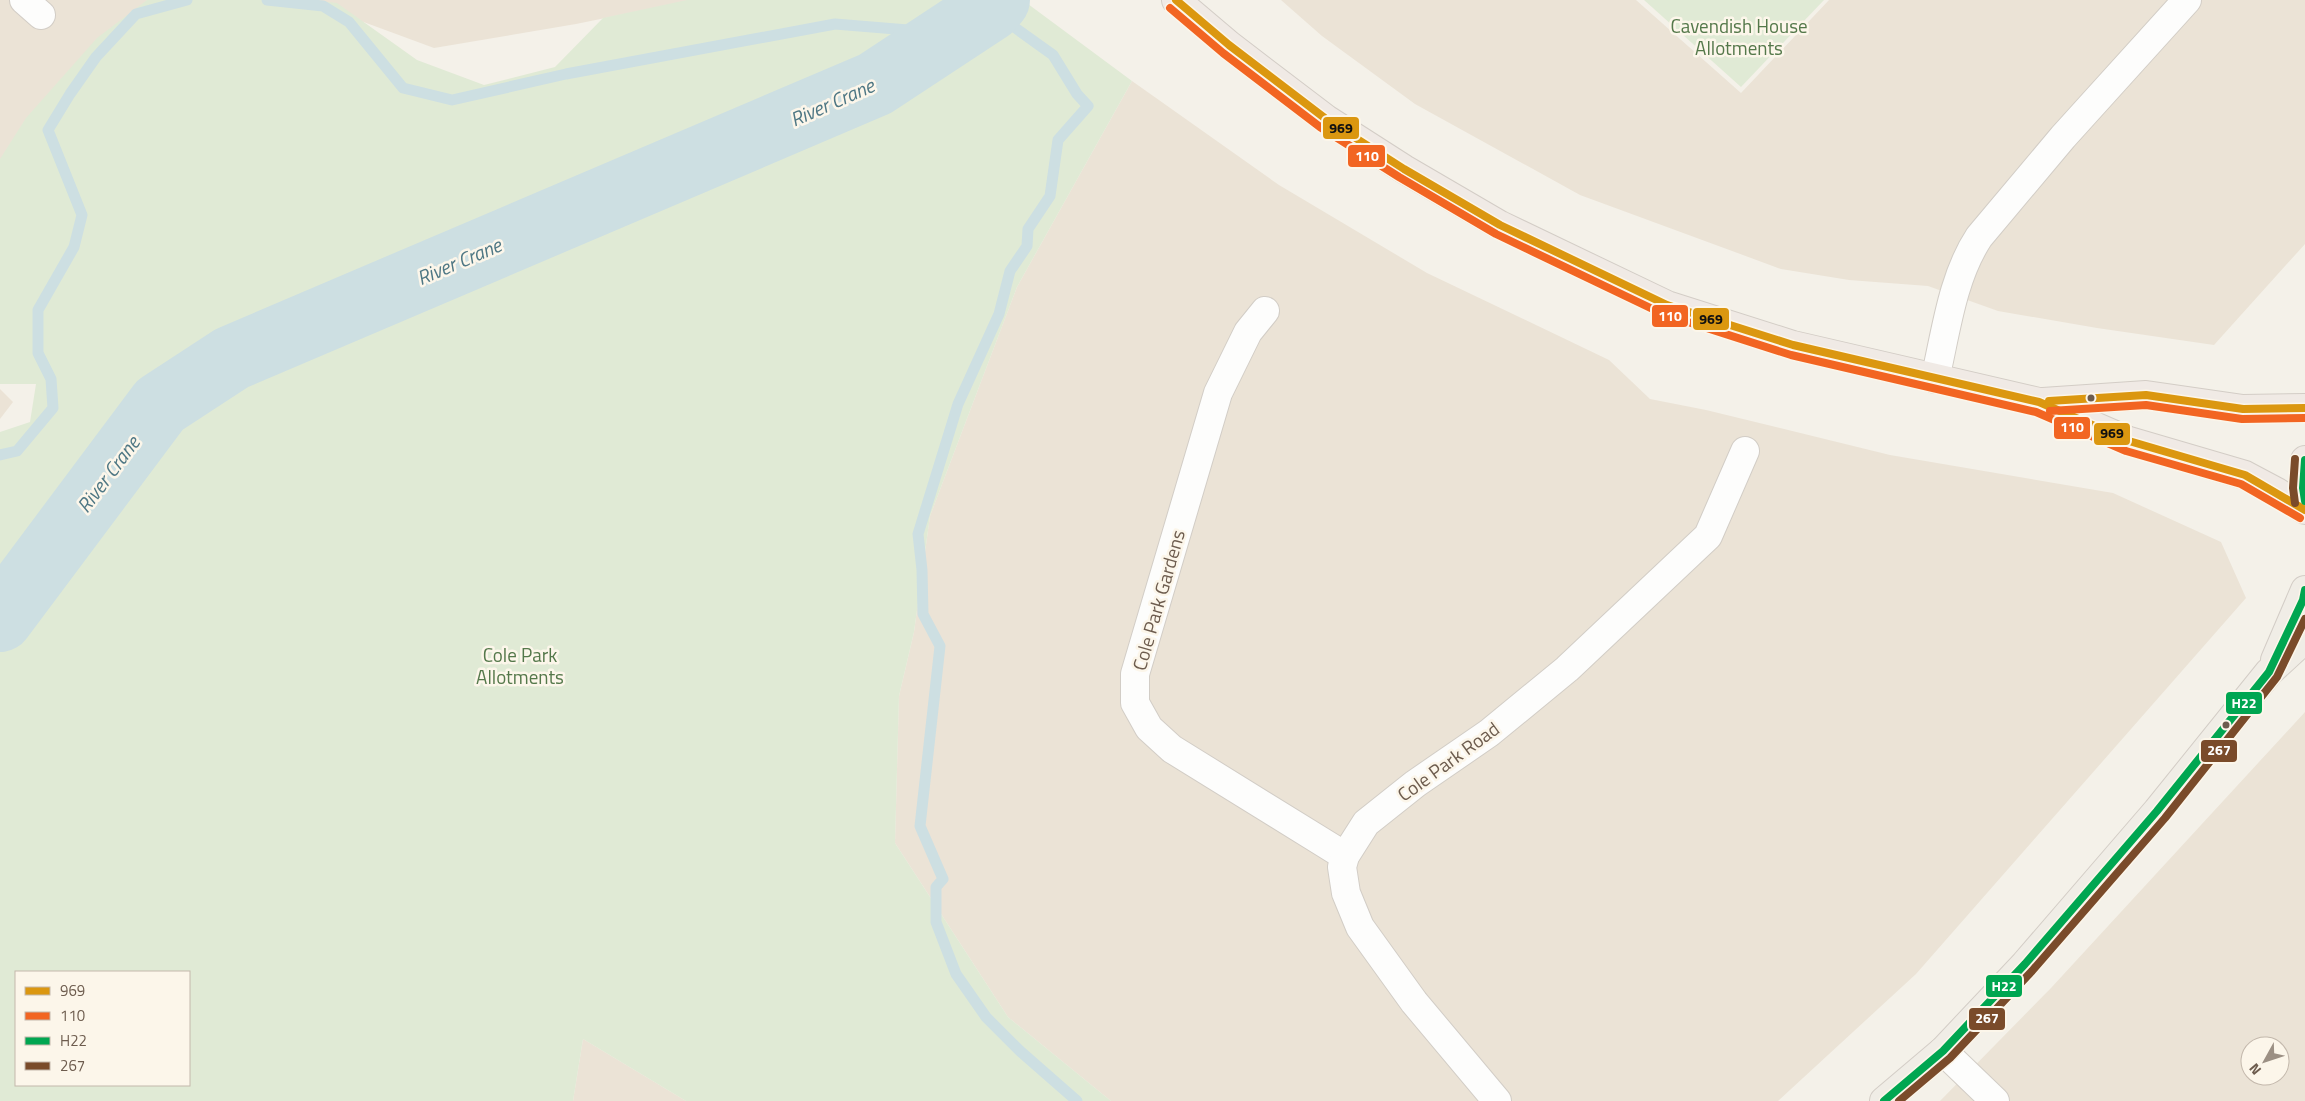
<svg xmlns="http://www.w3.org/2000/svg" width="2305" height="1101" font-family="'Titillium Web',sans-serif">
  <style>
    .residential { fill: #ebe3d6; fill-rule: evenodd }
    .green { fill: #e0ead5; fill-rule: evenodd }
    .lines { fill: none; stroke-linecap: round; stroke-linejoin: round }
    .stream { stroke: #cddfe2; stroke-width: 11 }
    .river { stroke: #cddfe2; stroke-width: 66 }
    .minor-casing { stroke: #d2cdc6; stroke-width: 30 }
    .primary-casing { stroke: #d3cdc6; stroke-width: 30 }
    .trunk-casing { stroke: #d3cdc6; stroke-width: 30 }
    .minor { stroke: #fdfdfc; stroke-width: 28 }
    .primary { stroke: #f0ede6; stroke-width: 28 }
    .trunk { stroke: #f0eae5; stroke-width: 28 }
    .bus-1-casing { stroke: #fcf6ea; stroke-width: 11 }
    .bus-2-casing { stroke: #fcf6ea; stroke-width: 11 }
    .bus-3-casing { stroke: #fcf6ea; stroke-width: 11 }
    .bus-4-casing { stroke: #fcf6ea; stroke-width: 11 }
    .bus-1 { stroke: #db9710; stroke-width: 8 }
    .bus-2 { stroke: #f26522; stroke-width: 8 }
    .bus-3 { stroke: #00a651; stroke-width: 8 }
    .bus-4 { stroke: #7a4b2a; stroke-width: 8 }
    .bus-dot { fill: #6d5c4e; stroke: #fcf6ea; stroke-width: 2 }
    .labels { text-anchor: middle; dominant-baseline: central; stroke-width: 5; stroke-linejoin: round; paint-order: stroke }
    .park-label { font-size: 19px; fill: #54784a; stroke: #fcf6ea }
    .street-label { font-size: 19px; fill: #6d5c4e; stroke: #fcf6ea }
    .water-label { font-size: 20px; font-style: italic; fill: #4e7784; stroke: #fcf6ea }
    .line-badge { stroke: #fcf6ea; stroke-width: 2 }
    .badge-label { font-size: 14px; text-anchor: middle; font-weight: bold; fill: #fff }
    .pale-badge-label { font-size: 14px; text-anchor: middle; font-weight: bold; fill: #111 }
  </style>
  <rect width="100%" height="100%" fill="#f4f1e9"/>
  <!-- residential -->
  <g class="residential">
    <polygon points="0,0 148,0 0,175"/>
    <polygon points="304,0 693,0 576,24 434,48"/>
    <polygon points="1281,0 1636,0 1741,93 1829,0 2305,0 2305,244 2214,345 2097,328 1998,311 1928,286 1849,280 1781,269 1580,195 1415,104 1322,36"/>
    <polygon points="1132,81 1279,185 1427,273 1609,360 1650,399 1706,410 1890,455 2113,493 2221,542 2246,598 1916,974 1778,1101 1111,1101 1008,1017 895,843 899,696 914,632 930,516 1017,287"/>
    <polygon points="0,389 13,402 0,419"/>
    <path d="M2305,712V1101H1940L2051,988ZM2250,1046H2280V1076H2250Z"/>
    <polygon points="583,1039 686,1101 573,1101"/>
  </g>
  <!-- green -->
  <g class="green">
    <path d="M147,0H310L337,3L417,60L484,85L555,67L603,18L687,0H978L988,33L1028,4L1132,81L1017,287L930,516L914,632L899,696L895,843L1008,1017L1111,1101H686L583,1039L573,1101H0V648L85,527L159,432L240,372L347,325L477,276L720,174L886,99L612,175L294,306L195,364L151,372L0,585V432L30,422L36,384H0V159L26,118L97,38ZM189,972V1085H16V972Z"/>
    <polygon points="1644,0 1824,0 1741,87"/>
  </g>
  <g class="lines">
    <!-- stream -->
    <g class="stream">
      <polyline points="267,0 323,6 349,22 403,88 452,100 566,74 835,24 908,30 938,43"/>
      <polyline points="989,9 1053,55 1077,94 1088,106 1058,140 1050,196 1028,229 1027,246 1010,271 999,314 958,404 918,534 922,570 923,614 940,646 920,826 943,879 936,887 936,922 956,974 986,1017 1020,1051 1077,1101"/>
      <polyline points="0,455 17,451 53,408 51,379 38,353 38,310 74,247 82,215 48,130 70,94 96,57 136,14 187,0"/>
    </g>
    <!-- river -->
    <polyline class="river" points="0,619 160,405 232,358 875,84 989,9 997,0"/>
    <!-- minor casing -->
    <g class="minor-casing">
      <g id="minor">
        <polyline points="24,0 41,15"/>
        <polyline points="1265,311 1248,332 1218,393 1135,674 1135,703 1149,728 1172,749 1345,856"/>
        <path d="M1935,379C1946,332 1952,278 1979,237L2063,137L2187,0"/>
        <polyline points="1943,1051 1995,1101"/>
        <polyline points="1497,1101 1414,1002 1360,927 1346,893 1342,867 1345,856 1366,823 1415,784 1489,733 1567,669 1708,536 1745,451"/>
      </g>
    </g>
    <!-- primary casing -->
    <g class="primary-casing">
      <g id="primary">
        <polyline points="2275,660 2305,590"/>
        <polyline points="1884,1101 1943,1051 2025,964 2157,811 2269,672 2305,639"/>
      </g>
    </g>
    <!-- trunk casing -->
    <g class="trunk-casing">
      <g id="trunk">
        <polyline points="1176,0 1229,45 1326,119 1404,169 1500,225 1667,305 1793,345 2039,402 2129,441 2245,475 2277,492 2305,510"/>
        <polyline points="2043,402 2146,395 2243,409 2305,408"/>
        <polyline points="2305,460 2303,488 2305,501"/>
      </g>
    </g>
    <!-- minor -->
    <use href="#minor" class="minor"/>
    <!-- primary -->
    <use href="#primary" class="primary"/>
    <!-- trunk -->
    <use href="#trunk" class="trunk"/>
    <!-- bus-1 casing -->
    <g class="bus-1-casing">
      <g id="bus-1">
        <polyline points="1176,0 1229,45 1326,119 1404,169 1500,225 1667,305 1793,345 2039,402 2129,441 2245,475 2305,510"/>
        <polyline points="2049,401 2146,395 2243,409 2305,408"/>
      </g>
    </g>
    <!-- bus-2 casing -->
    <g class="bus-2-casing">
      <g id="bus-2">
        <polyline points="1170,8 1223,53 1320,127 1399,177 1496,234 1663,314 1791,355 2036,412 2126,451 2241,484 2300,518"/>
        <polyline points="2050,411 2146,405 2242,419 2305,418"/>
      </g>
    </g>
    <!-- bus-3 casing -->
    <g class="bus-3-casing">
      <g id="bus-3">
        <polyline points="2305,460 2303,488 2305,501"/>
        <polyline points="1884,1101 1943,1051 2025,964 2157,811 2269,672 2303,600 2305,590"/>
      </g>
    </g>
    <!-- bus-4 casing -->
    <g class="bus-4-casing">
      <g id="bus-4">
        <polyline points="2295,459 2293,488 2295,503"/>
        <polyline points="1899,1101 1950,1058 2032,971 2165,818 2277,677 2305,619"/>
      </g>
    </g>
    <!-- bus-1 -->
    <use href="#bus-1" class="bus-1"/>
    <!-- bus-2 -->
    <use href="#bus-2" class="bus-2"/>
    <!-- bus-3 -->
    <use href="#bus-3" class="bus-3"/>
    <!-- bus-4 -->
    <use href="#bus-4" class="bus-4"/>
  </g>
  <!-- markers -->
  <g class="bus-dot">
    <circle cx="2091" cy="398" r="4.5"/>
    <circle cx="2226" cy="725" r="4.5"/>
  </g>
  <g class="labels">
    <!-- park labels -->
    <g class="park-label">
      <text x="1739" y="25">Cavendish House<tspan x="1739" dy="22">Allotments</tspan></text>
      <text x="520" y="654">Cole Park<tspan x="520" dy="22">Allotments</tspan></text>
    </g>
    <!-- street labels -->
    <g class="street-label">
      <text transform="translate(1158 600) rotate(-74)">Cole Park Gardens</text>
      <text transform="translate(1448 761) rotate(-36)">Cole Park Road</text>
    </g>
    <!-- water labels -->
    <g class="water-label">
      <text transform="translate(832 102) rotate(-24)">River Crane</text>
      <text transform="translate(459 261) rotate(-23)">River Crane</text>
      <text transform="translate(108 474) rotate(-53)">River Crane</text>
    </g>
  </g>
  <g class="line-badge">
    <rect x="1322" y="116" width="38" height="24" rx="5" fill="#db9710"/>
    <rect x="1347" y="144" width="39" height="24" rx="5" fill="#f26522"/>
    <rect x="1651" y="304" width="38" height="24" rx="5" fill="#f26522"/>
    <rect x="1692" y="307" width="38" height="24" rx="5" fill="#db9710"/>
    <rect x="2053" y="416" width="38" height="24" rx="5" fill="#f26522"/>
    <rect x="2093" y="422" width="38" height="24" rx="5" fill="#db9710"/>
    <rect x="2225" y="691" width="38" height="24" rx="5" fill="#00a651"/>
    <rect x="2200" y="739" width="38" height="24" rx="5" fill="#7a4b2a"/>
    <rect x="1985" y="974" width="38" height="24" rx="5" fill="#00a651"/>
    <rect x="1968" y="1007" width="38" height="24" rx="5" fill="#7a4b2a"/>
  </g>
  <g class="badge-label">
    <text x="1367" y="161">110</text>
    <text x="1670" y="321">110</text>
    <text x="2072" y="432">110</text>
    <text x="2244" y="708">H22</text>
    <text x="2219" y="755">267</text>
    <text x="2004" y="991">H22</text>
    <text x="1987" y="1023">267</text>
  </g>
  <g class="pale-badge-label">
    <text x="1341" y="133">969</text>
    <text x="1711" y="324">969</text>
    <text x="2112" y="438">969</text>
  </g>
  <!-- legend -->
  <rect x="15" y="971" width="175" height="115" fill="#fcf6ea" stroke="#c3b8ac"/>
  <rect x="25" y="987" width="25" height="8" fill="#db9710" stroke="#c3b8ac"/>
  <text x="60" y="996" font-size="15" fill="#6d5c4e">969</text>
  <rect x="25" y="1012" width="25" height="8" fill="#f26522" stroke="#c3b8ac"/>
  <text x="60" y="1021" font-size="15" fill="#6d5c4e">110</text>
  <rect x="25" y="1037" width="25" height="8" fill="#00a651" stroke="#c3b8ac"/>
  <text x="60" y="1046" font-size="15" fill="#6d5c4e">H22</text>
  <rect x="25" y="1062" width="25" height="8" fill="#7a4b2a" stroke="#c3b8ac"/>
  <text x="60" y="1071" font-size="15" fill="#6d5c4e">267</text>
  <!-- north arrow -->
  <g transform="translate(2265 1061) rotate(230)"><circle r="24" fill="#fcf6ea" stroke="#c3b8ac"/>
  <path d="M0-4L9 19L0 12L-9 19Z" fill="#9c9084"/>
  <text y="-8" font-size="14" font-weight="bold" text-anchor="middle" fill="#6d5c4e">N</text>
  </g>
</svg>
